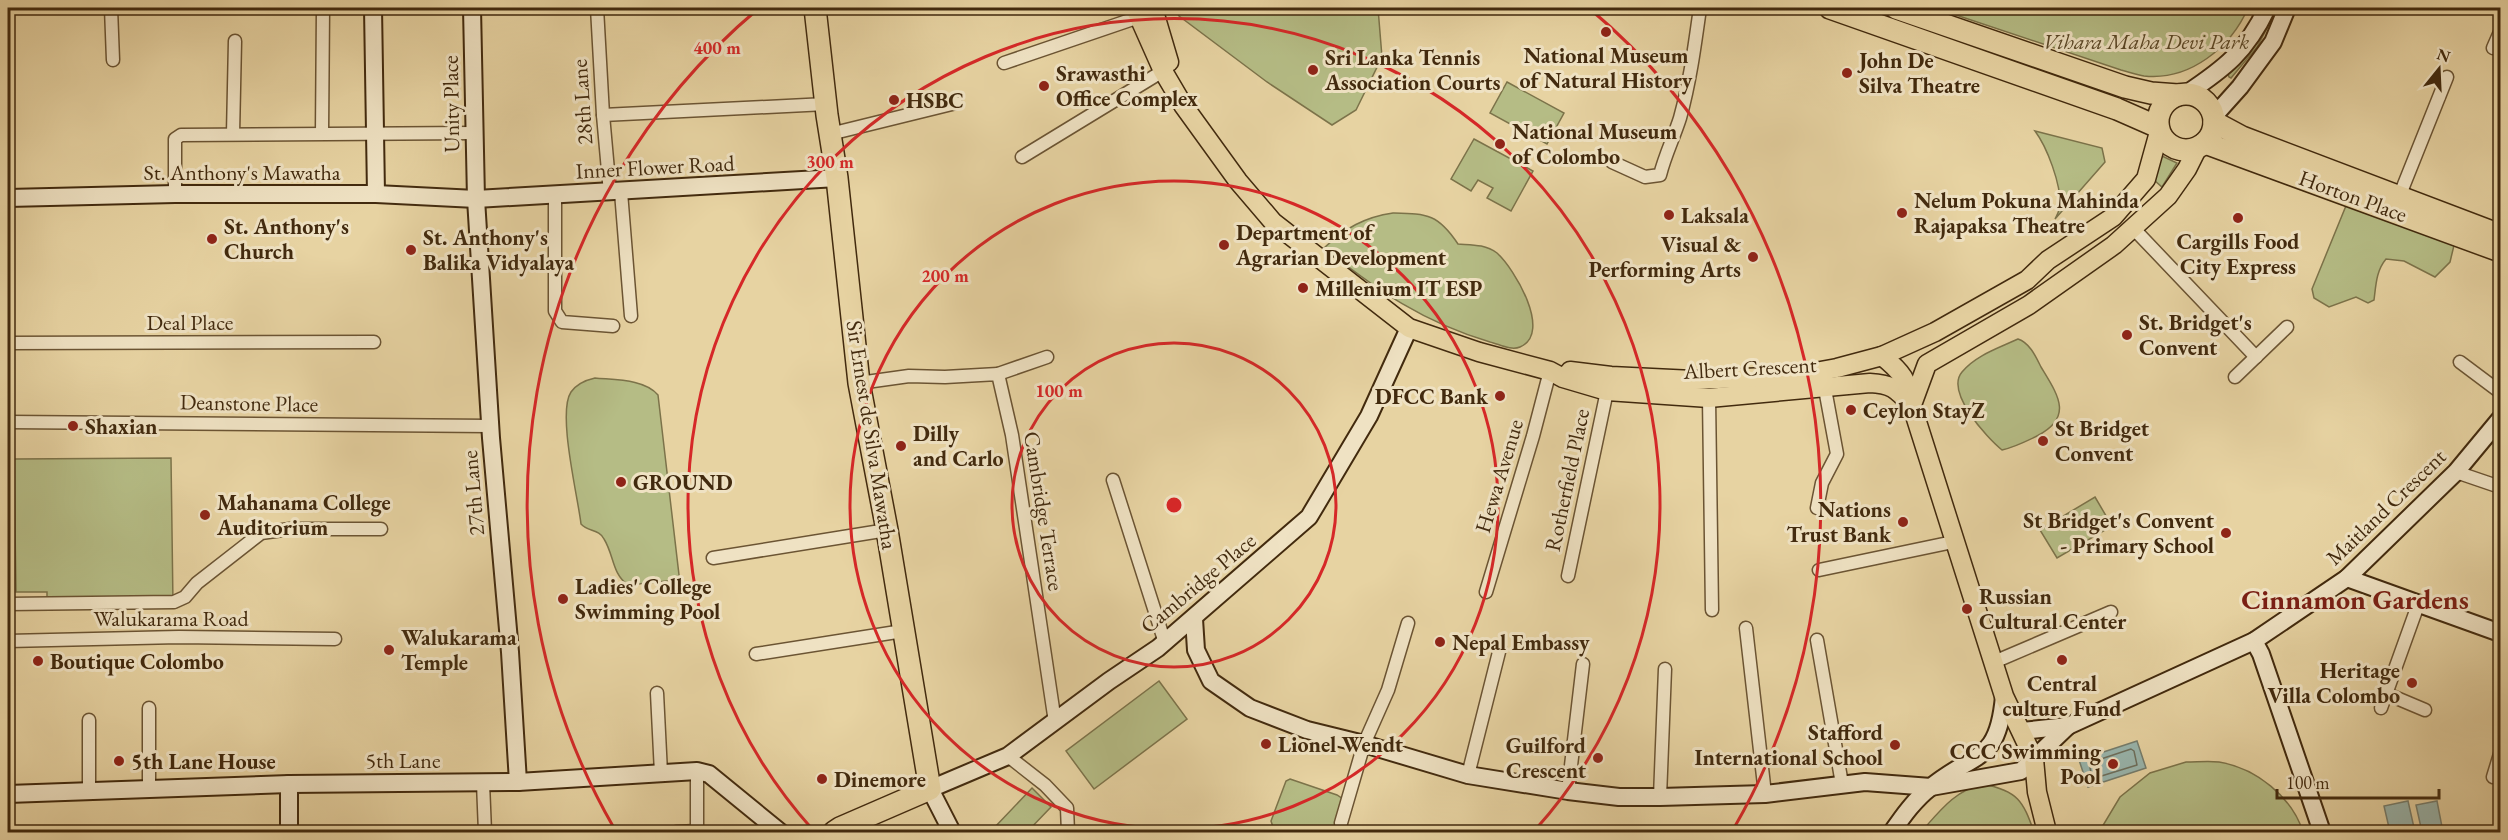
<svg xmlns="http://www.w3.org/2000/svg" width="2508" height="840" font-family="'EB Garamond',serif">
  <style>
    .green { fill: #b5bc85; stroke: #7c734a; stroke-width: 1.5 }
    .water { fill: #99b6ae; stroke: #767e6e; stroke-width: 1.5 }
    .lines { fill: none; stroke-linecap: round; stroke-linejoin: round }
    .shore { stroke: #6e705e; stroke-width: 1.5 }
    .street-casing { stroke: #6b5433; stroke-width: 15 }
    .secondary-casing { stroke: #422a0e; stroke-width: 20 }
    .primary-casing { stroke: #422a0e; stroke-width: 21 }
    .highway-casing { stroke: #422a0e; stroke-width: 24 }
    .street { stroke: #efe2c3; stroke-width: 12 }
    .secondary { stroke: #efe2c3; stroke-width: 16 }
    .primary { stroke: #e7d3a2; stroke-width: 18 }
    .highway { stroke: #e7d3a2; stroke-width: 21 }
    .ring { fill: none; stroke: #d62828; stroke-width: 3 }
    .poi-dot { fill: #8f2418; stroke: #efe2c3; stroke-width: 2 }
    .labels { text-anchor: middle; dominant-baseline: central; stroke-width: 6; stroke-linejoin: round; paint-order: stroke }
    .park-label { font-size: 22px; font-style: italic; fill: #594726; stroke: #efe2c3 }
    .poi-label { font-size: 22px; font-weight: bold; fill: #422a0e; stroke: #efe2c3; text-anchor: start }
    .street-label { font-size: 22px; fill: #422a0e; stroke: #efe2c3 }
    .district-label { font-size: 28px; font-weight: bold; fill: #7a1f14; stroke: #efe2c3 }
    .centre { fill: #d62828; stroke: #efe2c3; stroke-width: 3 }
    .ring-label { font-size: 18px; text-anchor: middle; font-weight: bold; fill: #d62828; stroke: #efe2c3; stroke-width: 6; stroke-linejoin: round; paint-order: stroke }
  </style>
  <rect width="100%" height="100%" fill="#e7d3a2"/>
  <filter id="stains"><feTurbulence type="fractalNoise" baseFrequency=".00333" numOctaves="4"/><feColorMatrix values="0 0 0 0 .2 0 0 0 0 .09 0 0 0 0 .02 0 0 0 .5 -.17"/></filter>
  <radialGradient id="worn" r=".72"><stop offset=".6" stop-color="#630" stop-opacity="0"/><stop offset="1" stop-color="#630" stop-opacity=".3"/></radialGradient>
  <!-- green -->
  <g class="green">
    <polygon points="1174,8 1378,8 1382,57 1356,110 1332,125 1267,82 1179,16"/>
    <polygon points="1852,8 1873,8 2118,91 2116,96"/>
    <path d="M1935,8H2248C2231,47 2190,81 2144,76C2137,75 2129,72 2121,70Z"/>
    <polygon points="2273,8 2278,8 2257,47 2231,78 2229,77 2228,74 2247,54"/>
    <polygon points="1507,82 1564,113 1547,144 1490,113"/>
    <path d="M2035,131L2102,148L2105,162L2055,219C2057,215 2060,210 2060,205C2061,184 2047,147 2035,131Z"/>
    <polygon points="1474,139 1533,171 1511,211 1487,198 1493,188 1478,180 1471,191 1451,179"/>
    <polygon points="2162,156 2177,163 2162,187 2154,180"/>
    <path d="M2350,196L2456,237L2450,262L2435,277L2404,261L2386,259C2376,271 2376,285 2374,300L2368,303L2356,297L2329,307L2314,298L2312,289Z"/>
    <path d="M1393,213C1428,214 1438,214 1458,244C1471,245 1485,244 1497,253C1514,268 1553,333 1520,347C1511,351 1499,344 1490,342C1423,322 1378,291 1324,248C1345,228 1365,217 1393,213Z"/>
    <path d="M2018,339C2030,343 2036,357 2041,367C2058,395 2074,417 2037,436C2025,442 2015,447 2002,450C1987,438 1945,392 1962,372C1976,355 1999,348 2018,339Z"/>
    <path d="M595,378C615,380 645,379 658,395L679,575L677,580L628,585C612,574 614,555 604,539C599,529 588,532 581,524C578,497 557,413 571,392C576,385 586,380 595,378Z"/>
    <polygon points="171,458 173,604 47,605 47,592 16,592 14,459"/>
    <polygon points="2095,497 2112,526 2057,558 2040,530"/>
    <polygon points="1159,681 1187,719 1094,789 1066,751"/>
    <path d="M2186,762C2197,762 2209,761 2219,762C2256,768 2292,797 2303,832H2099L2120,797L2150,773Z"/>
    <polygon points="1290,779 1337,795 1343,799 1344,807 1337,832 1280,832 1274,830 1271,821 1286,781"/>
    <path d="M1983,784C2018,791 2023,801 2034,832H1921C1939,812 1955,790 1983,784Z"/>
    <polygon points="1032,788 1051,807 1027,832 999,832 994,828"/>
  </g>
  <!-- water -->
  <g class="water">
    <polygon points="2137,741 2146,768 2088,787 2079,760"/>
    <polygon points="2408,801 2415,832 2390,832 2384,806"/>
    <polygon points="2437,801 2443,832 2422,832 2416,805"/>
  </g>
  <g class="lines">
    <!-- shore -->
    <polygon class="shore" points="2131,749 2134,751 2137,765 2095,778 2092,777 2089,763"/>
    <!-- street casing -->
    <g class="street-casing">
      <g id="street">
        <polyline points="111,8 113,60"/>
        <polyline points="597,8 603,115 610,193"/>
        <polyline points="2493,48 2500,32"/>
        <polyline points="1004,63 1139,17"/>
        <polyline points="603,115 826,104"/>
        <polyline points="322,133 323,8"/>
        <polyline points="233,134 235,41"/>
        <polyline points="830,134 956,103"/>
        <polyline points="1022,157 1163,71"/>
        <path d="M1612,162L1645,177L1660,175C1665,155 1674,137 1680,118C1690,82 1695,44 1700,8"/>
        <polyline points="621,192 631,316"/>
        <polyline points="175,194 175,139 181,135 474,133"/>
        <polyline points="555,195 555,311 562,322 613,326"/>
        <polyline points="2399,197 2447,77"/>
        <polyline points="2134,229 2256,357"/>
        <polyline points="8,343 374,342"/>
        <polyline points="2460,362 2500,392"/>
        <polyline points="998,374 1047,357"/>
        <polyline points="2235,377 2287,327"/>
        <polyline points="859,383 909,376 945,377 998,374 1012,435 1055,722"/>
        <polyline points="1709,398 1712,610"/>
        <polyline points="8,422 490,426"/>
        <polyline points="2456,472 2500,487"/>
        <polyline points="1113,480 1165,643"/>
        <polyline points="1817,508 1822,483 1837,454 1825,389"/>
        <polyline points="713,558 887,530"/>
        <polyline points="1819,570 1953,542"/>
        <polyline points="1568,576 1607,391"/>
        <polyline points="1486,592 1533,436 1550,371"/>
        <polyline points="8,604 174,602 185,597 197,583 261,533 290,529 381,529"/>
        <polyline points="1746,628 1765,794"/>
        <polyline points="1817,640 1842,784"/>
        <polyline points="8,641 179,637 335,639"/>
        <polyline points="756,654 903,631"/>
        <polyline points="1994,662 2111,612"/>
        <polyline points="657,693 661,773"/>
        <polyline points="2387,694 2425,710"/>
        <polyline points="149,708 149,787"/>
        <polyline points="2381,708 2418,605"/>
        <polyline points="1008,756 1045,785 1067,808 1068,832"/>
        <polyline points="1468,775 1500,648"/>
        <polyline points="2493,777 2500,754"/>
        <polyline points="483,783 485,832"/>
        <polyline points="1568,791 1583,664"/>
        <polyline points="89,792 89,720"/>
        <polyline points="1660,797 1665,669"/>
        <polyline points="1341,823 1364,744 1388,690 1408,623"/>
        <polyline points="676,832 697,831"/>
        <polyline points="697,832 697,771"/>
      </g>
    </g>
    <!-- secondary casing -->
    <g class="secondary-casing">
      <g id="secondary">
        <polyline points="373,8 376,194"/>
        <polyline points="472,8 476,199 491,438 510,652 518,782"/>
        <path d="M2186,94C2225,68 2246,52 2267,8"/>
        <polyline points="2214,116 2240,87 2273,42 2287,8"/>
        <polyline points="8,198 175,194 376,194 476,199 837,178"/>
        <polyline points="2347,578 2500,633"/>
        <polyline points="1194,619 1196,650 1211,681 1250,708 1307,730 1364,744 1468,775 1568,791 1619,797 1660,797 1765,794 1865,782 1931,787 2021,771 2068,726"/>
        <polyline points="2254,641 2261,654 2322,832"/>
        <polyline points="2022,731 2068,726 2254,641 2347,578 2456,472 2500,419"/>
        <polyline points="289,784 289,832"/>
        <polyline points="8,794 289,784 518,782 697,771 709,774 780,832"/>
        <polyline points="952,832 930,789 1008,756 1109,681 1158,648 1309,517 1369,416 1409,328"/>
        <path d="M1892,832C1903,816 1915,799 1931,787C1975,751 1998,764 2004,696"/>
      </g>
    </g>
    <!-- primary casing -->
    <g class="primary-casing">
      <g id="primary">
        <path d="M1135,8L1163,71L1183,105L1238,181L1273,222L1409,328L1479,352L1550,371L1563,378L1607,391L1709,398L1870,383C1893,384 1897,390 1912,406"/>
        <polyline points="1153,8 1169,62"/>
        <path d="M1882,356C1902,372 1908,380 1912,406L2004,696L2034,759L2037,792L2047,832"/>
        <polyline points="1570,371 1611,376 1693,380 1793,376 1837,368 1882,356 1935,332 2027,280 2048,260 2113,217 2146,179 2159,132"/>
        <polyline points="1913,402 1927,364 2029,305 2114,245 2168,196 2187,169 2197,149"/>
      </g>
    </g>
    <!-- highway casing -->
    <g class="highway-casing">
      <g id="highway">
        <polyline points="815,8 827,115 837,178 859,383 887,530 930,789 840,828 834,832"/>
        <polyline points="1830,8 2117,109 2158,127"/>
        <polyline points="1896,8 2125,87 2151,93 2178,95"/>
        <circle cx="2186" cy="122" r="28"/>
        <polyline points="2214,122 2242,137 2500,235"/>
        <polyline points="2205,143 2500,251"/>
      </g>
    </g>
    <!-- street -->
    <use href="#street" class="street"/>
    <!-- secondary -->
    <use href="#secondary" class="secondary"/>
    <!-- primary -->
    <use href="#primary" class="primary"/>
    <!-- highway -->
    <use href="#highway" class="highway"/>
  </g>
  <!-- distance rings -->
  <g class="ring">
    <circle cx="1174" cy="505" r="162"/>
    <circle cx="1174" cy="505" r="324"/>
    <path d="M813 830A486 486 0 1 1 1535 830"/>
    <path d="M614 828A647 647 0 0 1 758 9M1590 9A647 647 0 0 1 1734 828"/>
  </g>
  <!-- markers -->
  <g class="poi-dot">
    <circle cx="1606" cy="32" r="6"/>
    <circle cx="1313" cy="70" r="6"/>
    <circle cx="1847" cy="73" r="6"/>
    <circle cx="1044" cy="86" r="6"/>
    <circle cx="894" cy="100" r="6"/>
    <circle cx="1500" cy="144" r="6"/>
    <circle cx="1902" cy="213" r="6"/>
    <circle cx="1669" cy="215" r="6"/>
    <circle cx="2238" cy="218" r="6"/>
    <circle cx="212" cy="239" r="6"/>
    <circle cx="1224" cy="245" r="6"/>
    <circle cx="411" cy="250" r="6"/>
    <circle cx="1753" cy="257" r="6"/>
    <circle cx="1303" cy="288" r="6"/>
    <circle cx="2127" cy="335" r="6"/>
    <circle cx="1500" cy="396" r="6"/>
    <circle cx="1851" cy="410" r="6"/>
    <circle cx="73" cy="426" r="6"/>
    <circle cx="2043" cy="441" r="6"/>
    <circle cx="901" cy="446" r="6"/>
    <circle cx="621" cy="482" r="6"/>
    <circle cx="205" cy="515" r="6"/>
    <circle cx="1903" cy="522" r="6"/>
    <circle cx="2226" cy="533" r="6"/>
    <circle cx="563" cy="599" r="6"/>
    <circle cx="1967" cy="609" r="6"/>
    <circle cx="1440" cy="642" r="6"/>
    <circle cx="389" cy="650" r="6"/>
    <circle cx="2062" cy="660" r="6"/>
    <circle cx="38" cy="661" r="6"/>
    <circle cx="2412" cy="683" r="6"/>
    <circle cx="1266" cy="744" r="6"/>
    <circle cx="1895" cy="745" r="6"/>
    <circle cx="1598" cy="758" r="6"/>
    <circle cx="119" cy="761" r="6"/>
    <circle cx="2113" cy="764" r="6"/>
    <circle cx="822" cy="779" r="6"/>
  </g>
  <g class="labels">
    <!-- park labels -->
    <g class="park-label">
      <text x="2146" y="41">Vihara Maha Devi Park</text>
    </g>
    <!-- poi labels -->
    <g class="poi-label">
      <text x="1606" y="55" text-anchor="middle">National Museum<tspan x="1606" dy="25">of Natural History</tspan></text>
      <text x="1325" y="57">Sri Lanka Tennis<tspan x="1325" dy="25">Association Courts</tspan></text>
      <text x="1859" y="60">John De<tspan x="1859" dy="25">Silva Theatre</tspan></text>
      <text x="1056" y="73">Srawasthi<tspan x="1056" dy="25">Office Complex</tspan></text>
      <text x="906" y="100">HSBC</text>
      <text x="1512" y="131">National Museum<tspan x="1512" dy="25">of Colombo</tspan></text>
      <text x="1914" y="200">Nelum Pokuna Mahinda<tspan x="1914" dy="25">Rajapaksa Theatre</tspan></text>
      <text x="1681" y="215">Laksala</text>
      <text x="224" y="226">St. Anthony's<tspan x="224" dy="25">Church</tspan></text>
      <text x="1236" y="232">Department of<tspan x="1236" dy="25">Agrarian Development</tspan></text>
      <text x="423" y="237">St. Anthony's<tspan x="423" dy="25">Balika Vidyalaya</tspan></text>
      <text x="2238" y="241" text-anchor="middle">Cargills Food<tspan x="2238" dy="25">City Express</tspan></text>
      <text x="1741" y="244" text-anchor="end">Visual &amp;<tspan x="1741" dy="25">Performing Arts</tspan></text>
      <text x="1315" y="288">Millenium IT ESP</text>
      <text x="2139" y="322">St. Bridget's<tspan x="2139" dy="25">Convent</tspan></text>
      <text x="1488" y="396" text-anchor="end">DFCC Bank</text>
      <text x="1863" y="410">Ceylon StayZ</text>
      <text x="85" y="426">Shaxian</text>
      <text x="2055" y="428">St Bridget<tspan x="2055" dy="25">Convent</tspan></text>
      <text x="913" y="433">Dilly<tspan x="913" dy="25">and Carlo</tspan></text>
      <text x="633" y="482">GROUND</text>
      <text x="217" y="502">Mahanama College<tspan x="217" dy="25">Auditorium</tspan></text>
      <text x="1891" y="509" text-anchor="end">Nations<tspan x="1891" dy="25">Trust Bank</tspan></text>
      <text x="2214" y="520" text-anchor="end">St Bridget's Convent<tspan x="2214" dy="25">- Primary School</tspan></text>
      <text x="575" y="586">Ladies' College<tspan x="575" dy="25">Swimming Pool</tspan></text>
      <text x="1979" y="596">Russian<tspan x="1979" dy="25">Cultural Center</tspan></text>
      <text x="401" y="637">Walukarama<tspan x="401" dy="25">Temple</tspan></text>
      <text x="1452" y="642">Nepal Embassy</text>
      <text x="50" y="661">Boutique Colombo</text>
      <text x="2400" y="670" text-anchor="end">Heritage<tspan x="2400" dy="25">Villa Colombo</tspan></text>
      <text x="2062" y="683" text-anchor="middle">Central<tspan x="2062" dy="25">culture Fund</tspan></text>
      <text x="1883" y="732" text-anchor="end">Stafford<tspan x="1883" dy="25">International School</tspan></text>
      <text x="1278" y="744">Lionel Wendt</text>
      <text x="1586" y="745" text-anchor="end">Guilford<tspan x="1586" dy="25">Crescent</tspan></text>
      <text x="2101" y="751" text-anchor="end">CCC Swimming<tspan x="2101" dy="25">Pool</tspan></text>
      <text x="131" y="761">5th Lane House</text>
      <text x="834" y="779">Dinemore</text>
    </g>
    <!-- street labels -->
    <g class="street-label">
      <text transform="translate(582 102) rotate(-94)">28th Lane</text>
      <text transform="translate(451 104) rotate(-91)">Unity Place</text>
      <text transform="translate(655 167) rotate(-3)">Inner Flower Road</text>
      <text x="242" y="172">St. Anthony's Mawatha</text>
      <text transform="translate(2353 196) rotate(20)">Horton Place</text>
      <text x="190" y="322">Deal Place</text>
      <text transform="translate(1750 368) rotate(-3)">Albert Crescent</text>
      <text transform="translate(249 403) rotate(1)">Deanstone Place</text>
      <text transform="translate(872 435) rotate(81)">Sir Ernest de Silva Mawatha</text>
      <text transform="translate(1499 476) rotate(-73)">Hewa Avenue</text>
      <text transform="translate(1567 480) rotate(-78)">Rotherfield Place</text>
      <text transform="translate(473 493) rotate(-95)">27th Lane</text>
      <text transform="translate(2386 507) rotate(-44)">Maitland Crescent</text>
      <text transform="translate(1044 511) rotate(81)">Cambridge Terrace</text>
      <text transform="translate(1198 583) rotate(-40)">Cambridge Place</text>
      <text x="171" y="618">Walukarama Road</text>
      <text x="403" y="760">5th Lane</text>
    </g>
    <!-- district labels -->
    <g class="district-label">
      <text x="2355" y="599">Cinnamon Gardens</text>
    </g>
  </g>
  <circle cx="1174" cy="505" r="9" class="centre"/>
  <g class="ring-label">
    <text x="717" y="54">400 m</text>
    <text x="830" y="168">300 m</text>
    <text x="945" y="282">200 m</text>
    <text x="1059" y="397">100 m</text>
  </g>
  <!-- margin -->
  <rect width="2508" height="840" fill="none" stroke="#e7d3a2" stroke-width="30"/>
  <rect x="9" y="9" width="2490" height="822" fill="none" stroke="#422a0e" stroke-width="3"/>
  <rect x="15" y="15" width="2478" height="810" fill="none" stroke="#422a0e" stroke-width="1.5"/>
  <!-- north arrow -->
  <g transform="translate(2439 69) rotate(18)" stroke="#efe2c3" stroke-width="4.5" paint-order="stroke">
  <path d="M0-4.5L10 22L0 15L-10 22Z" fill="#422a0e"/>
  <text y="-9" font-size="16" font-weight="bold" text-anchor="middle" fill="#422a0e">N</text>
  </g>
  <!-- scale -->
  <path d="M2277 789v9h162v-9" fill="none" stroke="#422a0e" stroke-width="3"/>
  <text x="2286" y="789" font-size="18" fill="#422a0e" stroke="#efe2c3" stroke-width="4.5" paint-order="stroke">100 m</text>
  <rect width="100%" height="100%" filter="url(#stains)"/>
  <rect width="100%" height="100%" fill="url(#worn)"/>
</svg>
